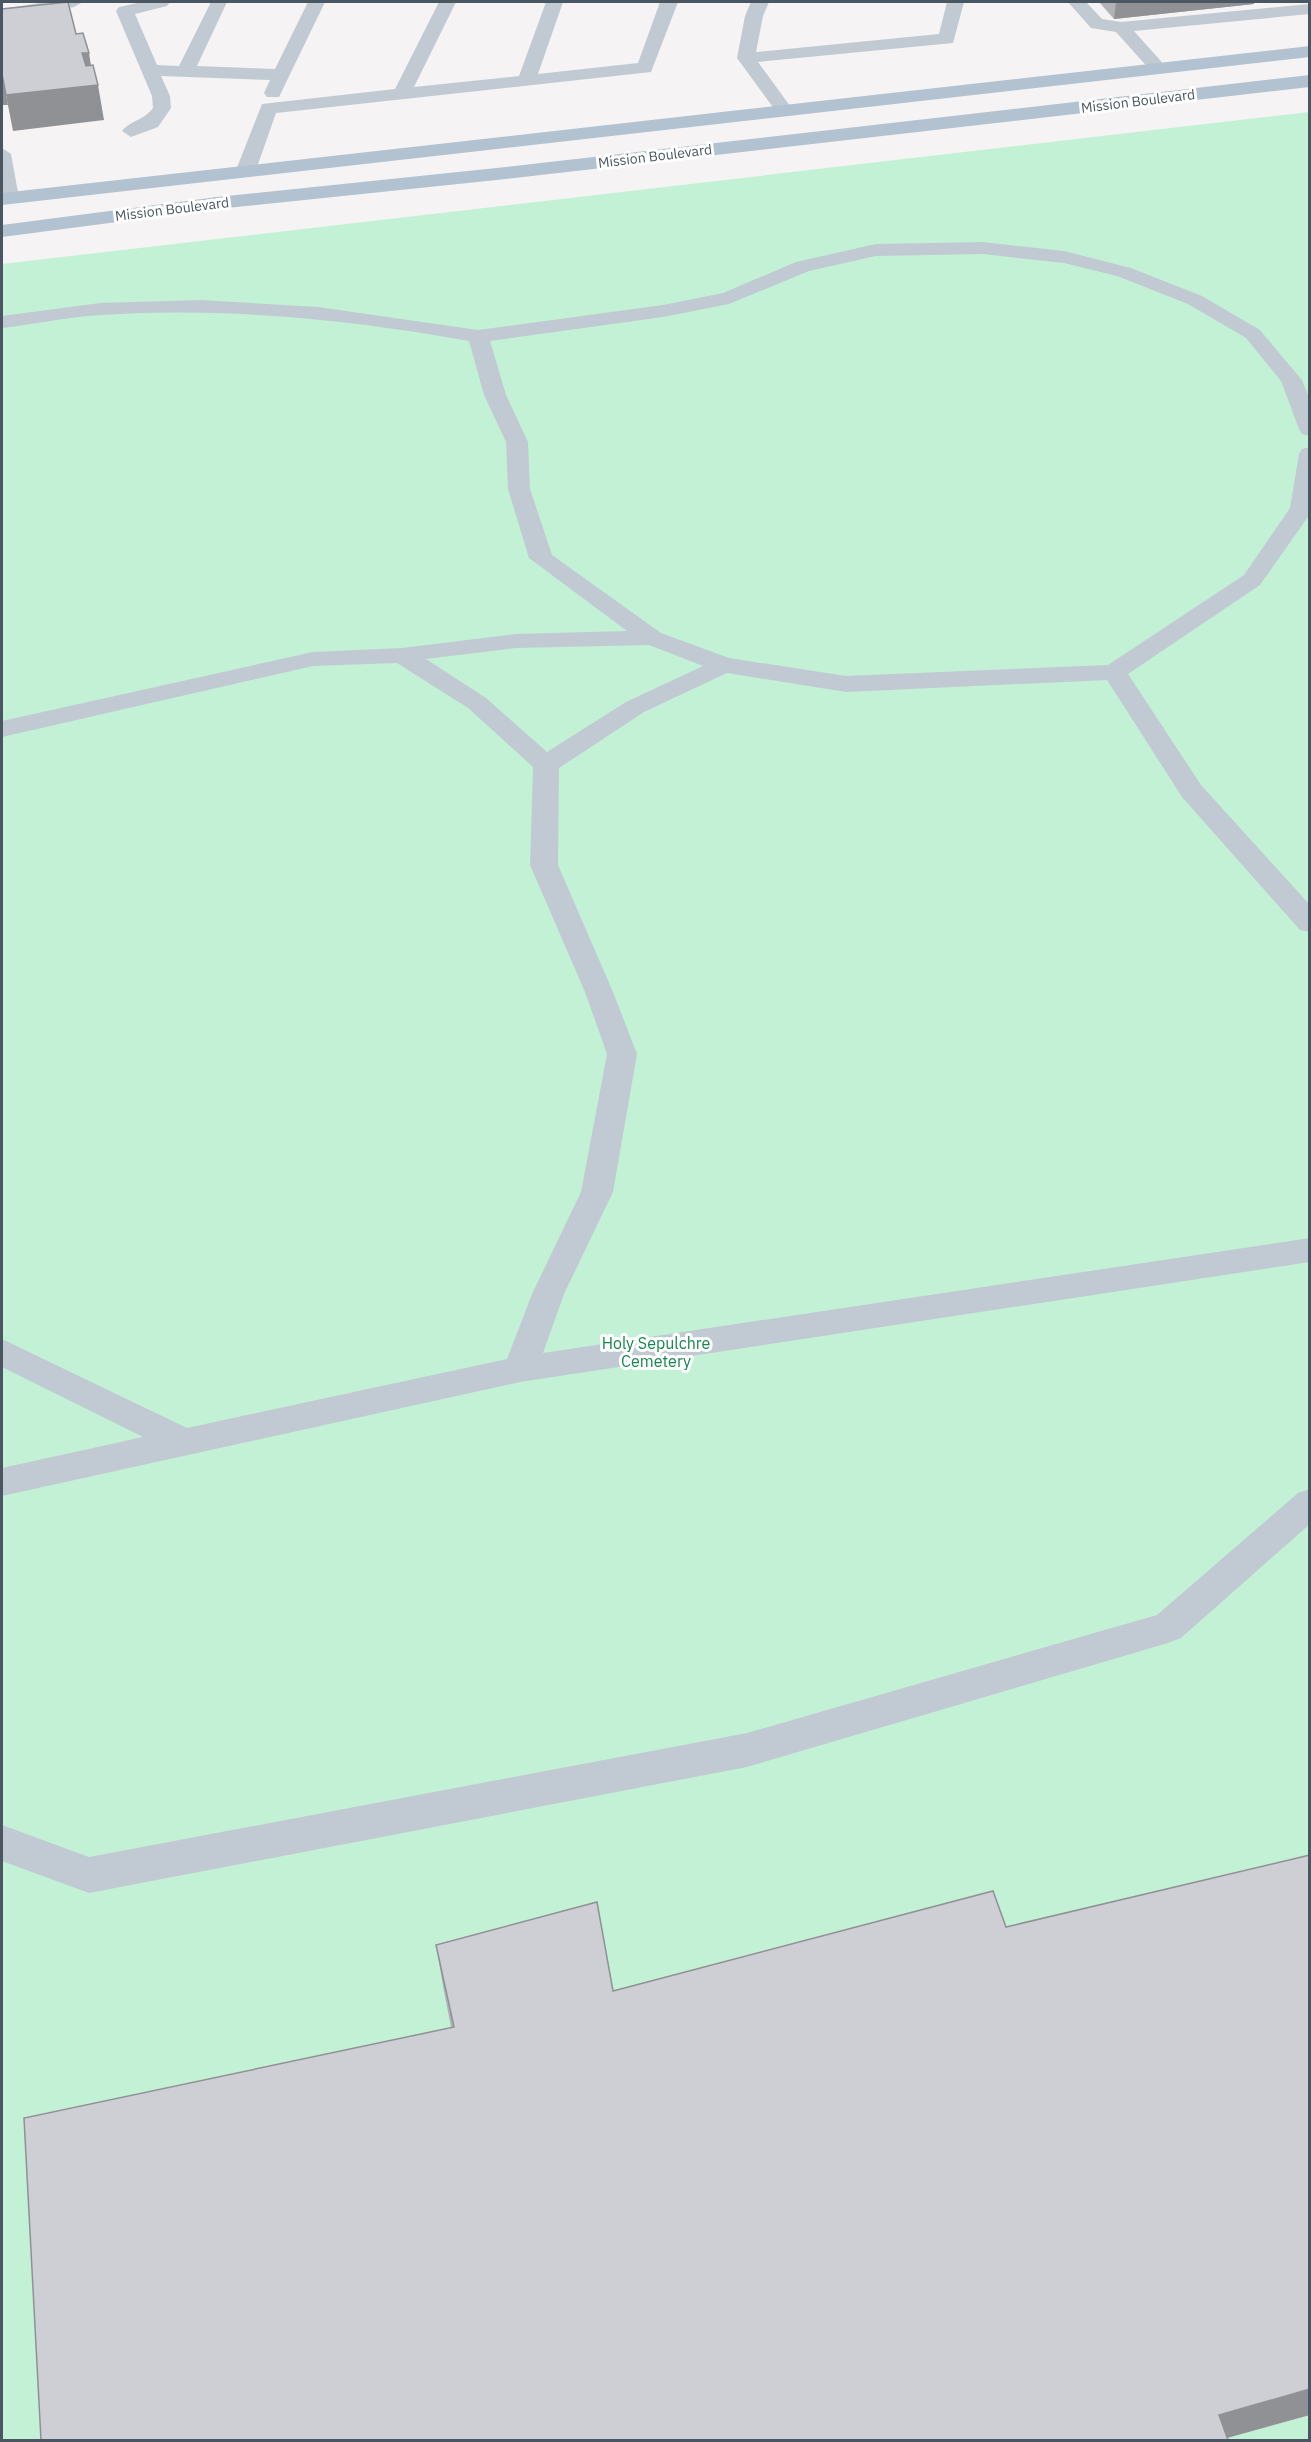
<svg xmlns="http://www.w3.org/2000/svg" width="1311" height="2442" font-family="'IBM Plex Sans',sans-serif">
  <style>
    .green { fill: #c3f1d5 }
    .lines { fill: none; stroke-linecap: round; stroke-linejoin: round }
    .lane { fill: #c1cad2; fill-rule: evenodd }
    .primary { fill: #b3c2d1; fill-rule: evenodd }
    .wall { fill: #b0b2b7 }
    .shaded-wall { fill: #909195 }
    .building { fill: #cdcfd5; stroke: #909195; stroke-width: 1.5 }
    .labels { text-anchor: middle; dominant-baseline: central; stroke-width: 6; stroke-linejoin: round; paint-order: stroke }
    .far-street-label { font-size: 14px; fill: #4a5661; stroke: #fff }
    .park-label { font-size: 16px; fill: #17864f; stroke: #fff }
  </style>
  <rect width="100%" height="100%" fill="#f5f3f3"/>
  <!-- green -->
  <polygon class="green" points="1309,112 1309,2440 2,2440 2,264"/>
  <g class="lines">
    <!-- lane -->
    <g class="lane">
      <polygon points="46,2 83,2 74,7 2,19 2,9"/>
      <path d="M142,2H170L167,6L135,14L157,65L179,66L211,2H227L197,66L275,69L308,2H325L279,97H267L264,93L270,80L161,76L170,96L171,108L158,127L131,137L122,131C131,120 143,121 153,108L152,96L116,11L119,7Z"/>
      <polygon points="439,2 456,2 414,87 519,76 546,2 563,2 538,74 638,63 660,2 678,2 651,72 276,113 256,170 253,174 239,174 236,170 262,104 395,89"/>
      <polygon points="751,2 769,2 763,16 756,52 939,34 947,2 964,2 953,43 758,62 793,110 784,116 778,114 737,58 745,16"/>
      <polygon points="1068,2 1086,2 1102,19 1121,22 1310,4 1310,14 1134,31 1167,68 1158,73 1152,72 1116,32 1091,28"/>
      <polygon points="2,148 11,154 19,198 9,204 2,201"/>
      <path d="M983,242L1064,251L1131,268L1202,296L1260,330L1302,380L1310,400V436L1302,434L1299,429L1281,381L1246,338L1188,304L1117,276L1064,263L983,254L876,256L809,271L729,304L663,317L490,341L506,395L528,442L530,489L552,555L661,633L729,658L846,676L1108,665L1244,575L1290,508L1299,454L1302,449L1310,447V514L1260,585L1128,674L1201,785L1310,905V932L1300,930L1182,797L1107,680L846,692L727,673L644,712L559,768L558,865L613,992L637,1054L613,1192L564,1294L543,1353L1310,1238V1262L520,1382L2,1496V1468L143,1437L2,1367V1339L187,1428L507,1359L532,1294L581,1192L607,1054L585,992L530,865L533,767L468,708L397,663L313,666L2,737V721L313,652L402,648L516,634L627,631L529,558L508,489L506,442L484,395L469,341C348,319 224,307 101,315C68,317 35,324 2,328V316L100,303L202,300L318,307L478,330L663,305L723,293L796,262L876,244ZM649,645L703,666L626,702L547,752L486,698L426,659L516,648Z"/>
      <polygon points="1310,1489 1310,1524 1181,1638 1168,1643 747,1767 89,1893 2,1861 2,1825 89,1857 747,1733 1157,1615 1298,1493"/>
    </g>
    <!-- primary -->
    <g class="primary">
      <polygon points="1310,46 1310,57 2,205 2,193"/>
      <polygon points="1310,75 1310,87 506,179 217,209 2,237 2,225 217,197 506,167"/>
    </g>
  </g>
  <!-- wall -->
  <g class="wall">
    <polygon points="1099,2 1254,2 1254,4 1114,19"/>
    <polygon points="1006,1927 1227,2438 451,2027 443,1986 436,1945 613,1991"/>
  </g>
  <!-- shaded-wall -->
  <g class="shaded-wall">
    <polygon points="1116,2 1254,2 1254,4 1114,19"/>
    <polygon points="82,53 89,53 94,85 98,85 104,120 13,131 6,95"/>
    <polygon points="2,74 8,105 2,105"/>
    <polygon points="1310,2389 1310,2415 1220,2440 1219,2415"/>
  </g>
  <!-- building -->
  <g class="building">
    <polygon points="68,2 76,34 83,33 89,53 82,53 86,66 93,65 98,85 6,95 2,74 2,9"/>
    <polygon points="1310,1855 1310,2389 1219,2415 1228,2440 41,2440 24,2118 454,2027 436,1945 597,1902 613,1991 993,1891 1006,1927"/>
  </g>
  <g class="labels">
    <!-- far-street labels -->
    <g class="far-street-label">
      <text transform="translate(1138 101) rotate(-7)">Mission Boulevard</text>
      <text transform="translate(655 156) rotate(-7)">Mission Boulevard</text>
      <text transform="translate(172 209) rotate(-7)">Mission Boulevard</text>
    </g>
    <!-- park labels -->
    <g class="park-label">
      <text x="656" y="1343">Holy Sepulchre<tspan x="656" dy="18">Cemetery</tspan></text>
    </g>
  </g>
  <!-- border -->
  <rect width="1311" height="2442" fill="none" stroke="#4a5661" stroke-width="6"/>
</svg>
